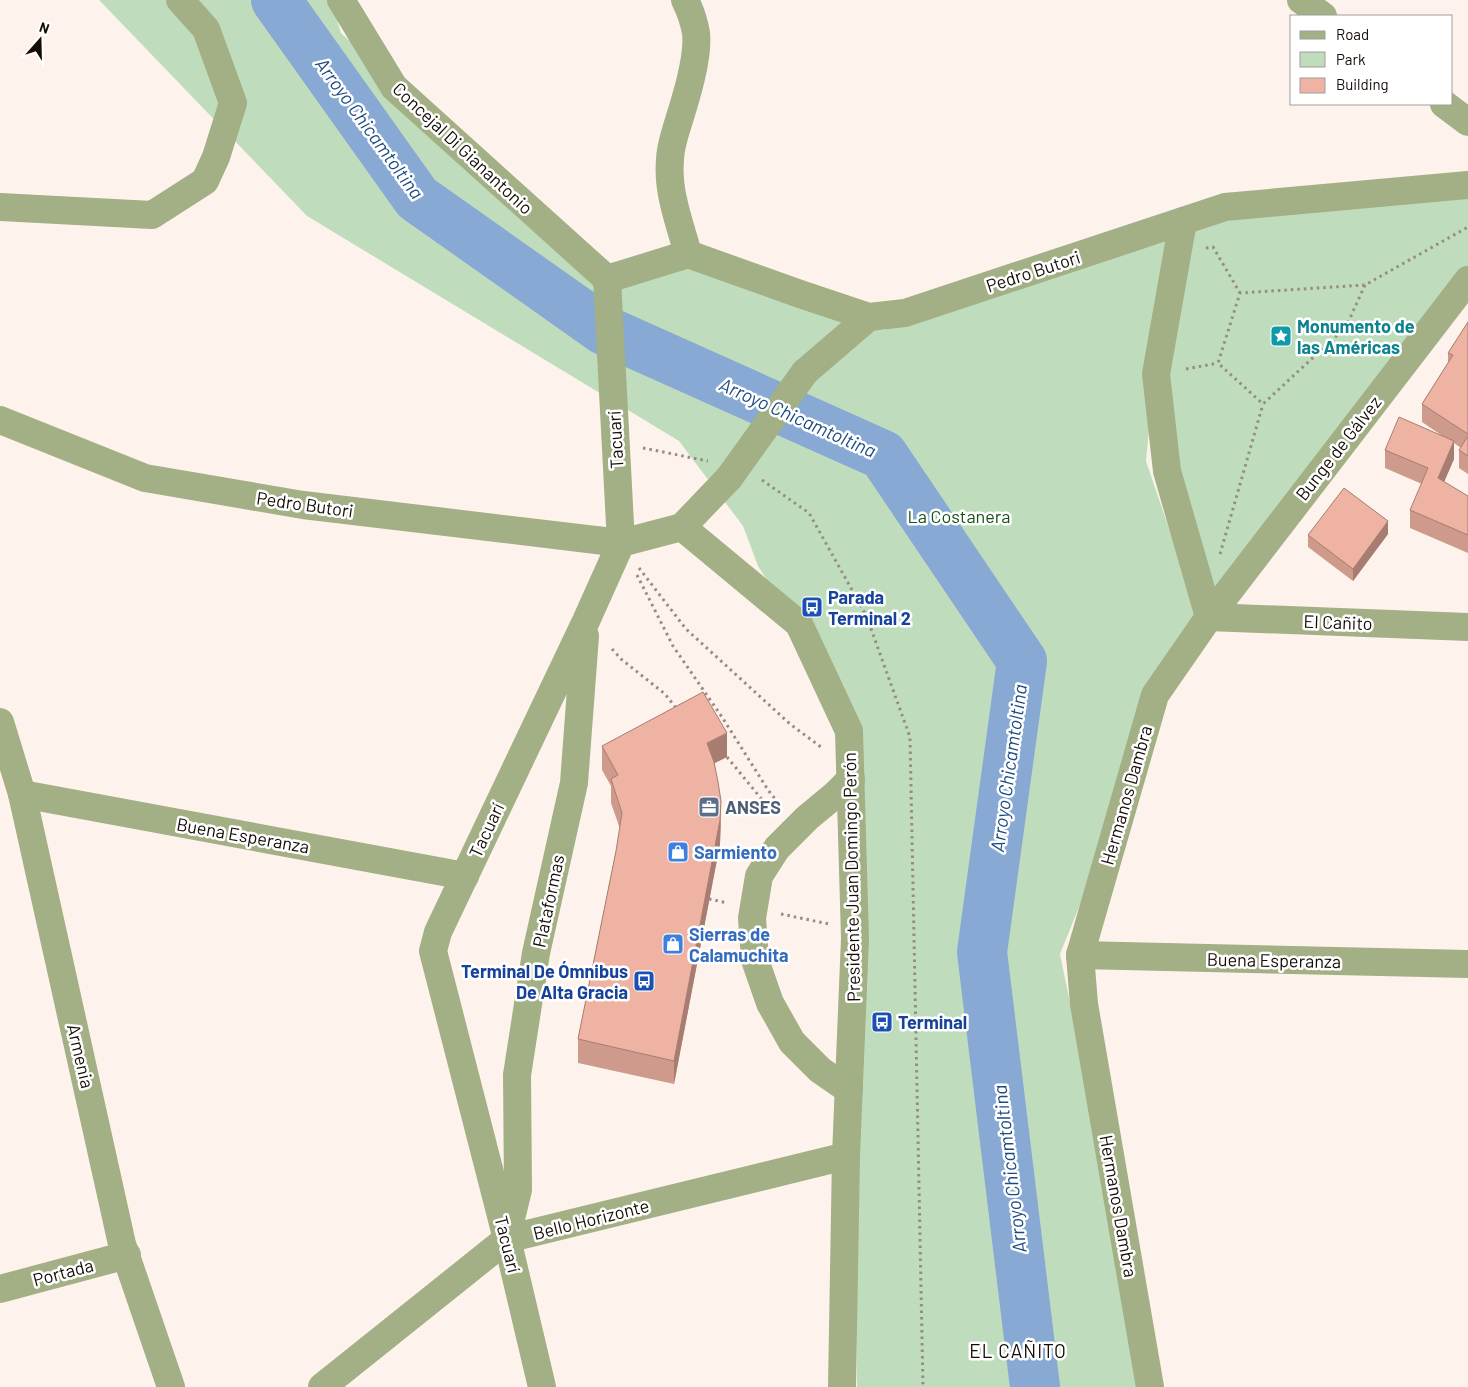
<svg xmlns="http://www.w3.org/2000/svg" width="1468" height="1387" font-family="Barlow,sans-serif">
  <style>
    .green { fill: #bfddbc }
    .lines { fill: none; stroke-linecap: round; stroke-linejoin: round }
    .river { stroke: #87a9d4; stroke-width: 50 }
    .path { stroke: #968c85; stroke-width: 3; stroke-dasharray: 2.5 4; stroke-linecap: butt }
    .minor { stroke: #a3af85; stroke-width: 28 }
    .minor-bridge { stroke: #a3af85; stroke-width: 28 }
    .wall { fill: #cd9a8b }
    .shaded-wall { fill: #a77d71 }
    .building { fill: #eeb3a2; stroke: #a77d71 }
    .labels { text-anchor: middle; dominant-baseline: central; stroke-width: 5; stroke-linejoin: round; paint-order: stroke }
    .street-label { font-size: 18px; fill: #150c06; stroke: #fff }
    .culture-label { font-size: 18px; font-weight: bold; fill: #0d838f; stroke: #fff; text-anchor: start }
    .park-label { font-size: 18px; fill: #1b5017; stroke: #fff }
    .transit-label { font-size: 18px; font-weight: bold; fill: #164399; stroke: #fff; text-anchor: start }
    .service-label { font-size: 18px; font-weight: bold; fill: #4e5e75; stroke: #fff; text-anchor: start }
    .shop-label { font-size: 18px; font-weight: bold; fill: #366cbe; stroke: #fff; text-anchor: start }
    .water-label { font-size: 19px; font-style: italic; fill: #1d4b80; stroke: #fff }
    .neighbourhood-label { font-size: 19px; letter-spacing: 1px; fill: #150c06; stroke: #fff }
  </style>
  <rect width="100%" height="100%" fill="#fef3ec"/>
  <!-- green -->
  <g class="green">
    <polygon points="99,0 331,0 341,33 607,279 686,258 800,294 883,330 1167,241 1146,461 1198,614 1060,954 1149,1387 857,1387 854,906 851,714 758,566 743,526 679,441 307,216"/>
    <polygon points="1468,185 1468,280 1209,617 1156,374 1183,221"/>
  </g>
  <g class="lines">
    <!-- river -->
    <polyline class="river" points="276,0 417,198 604,330 883,455 1022,661 982,952 1035,1387"/>
    <!-- path -->
    <g class="path">
      <polyline points="1206,248 1213,247 1240,293"/>
      <polyline points="1365,285 1346,327 1263,404 1218,363 1240,293 1365,285 1468,227"/>
      <polyline points="1186,369 1218,363"/>
      <polyline points="643,448 708,461"/>
      <polyline points="762,480 809,513 866,615 910,737 923,1387"/>
      <polyline points="1220,554 1263,404"/>
      <polyline points="639,568 686,629 790,724 821,747"/>
      <polyline points="637,575 673,646 722,717 768,790 780,805"/>
      <polyline points="612,649 621,659 665,694 677,709"/>
      <polyline points="727,757 773,813"/>
      <polyline points="709,899 728,903"/>
      <polyline points="781,914 829,924"/>
    </g>
    <!-- minor -->
    <g class="minor">
      <polyline points="341,0 394,87 607,279"/>
      <path d="M685,0C690,10 694,21 696,33C699,59 684,104 676,130C673,140 670,150 670,160C667,192 680,224 688,254"/>
      <polyline points="1301,0 1323,16"/>
      <polyline points="1444,104 1468,122"/>
      <polyline points="0,207 152,215 205,181 216,157 233,103 206,29 180,0"/>
      <polyline points="607,279 688,254 800,294 869,317 905,313 1225,207 1468,185"/>
      <polyline points="805,372 869,317"/>
      <polyline points="0,420 145,478 303,505 621,543 682,527"/>
      <polyline points="682,527 799,624 849,731 855,938 846,1156 842,1387"/>
      <polyline points="682,527 729,478"/>
      <polyline points="1209,617 1468,280"/>
      <polyline points="1209,617 1468,627"/>
      <polyline points="0,722 22,794 122,1244 171,1387"/>
      <polyline points="22,794 465,876"/>
      <polyline points="1080,955 1468,964"/>
      <polyline points="849,1090 820,1070 792,1042 770,1003 755,960 752,918 759,876 777,848 807,818 836,794 851,779"/>
      <polyline points="507,1235 518,1190 517,1075 536,953 574,783 585,636"/>
      <polyline points="0,1289 127,1255"/>
      <polyline points="322,1387 507,1239 846,1156"/>
      <polyline points="542,1387 507,1239 433,951 438,932 586,621 621,543 607,279"/>
      <polyline points="1150,1387 1084,1004 1080,955 1155,695 1209,617 1167,471 1156,374 1183,221"/>
    </g>
    <!-- minor-bridge -->
    <polyline class="minor-bridge" points="729,478 805,372"/>
  </g>
  <!-- wall -->
  <g class="wall">
    <polygon points="1468,322 1468,474 1459,468 1459,450 1461,448 1454,443 1454,459 1444,482 1468,496 1468,553 1410,528 1410,510 1422,484 1385,468 1385,450 1441,435 1422,422 1422,404 1448,363 1448,353"/>
    <polygon points="1388,534 1353,581 1308,547 1308,535"/>
    <polygon points="602,746 727,757 714,763 721,825 720,844 674,1084 578,1063 578,1039 616,851 620,829 611,803 611,786 602,770"/>
  </g>
  <!-- shaded-wall -->
  <g class="shaded-wall">
    <polygon points="1454,441 1454,459 1438,496 1438,478"/>
    <polygon points="1388,521 1388,534 1353,581 1353,569"/>
    <polygon points="727,733 727,757 707,767 707,743"/>
    <polygon points="721,801 720,844 674,1084 674,1061"/>
  </g>
  <!-- building -->
  <g class="building">
    <polygon points="1468,322 1468,434 1422,404 1453,355 1448,353"/>
    <polygon points="1399,417 1454,441 1438,478 1468,496 1468,535 1410,510 1428,468 1385,450"/>
    <polygon points="1468,436 1468,456 1459,450"/>
    <polygon points="1344,488 1388,521 1353,569 1308,535"/>
    <polygon points="703,692 727,733 707,743 714,762 718,782 721,801 720,820 674,1061 578,1039 616,851 622,813 611,779 618,775 602,746"/>
  </g>
  <!-- icons -->
  <defs>
    <g id="sight-square" transform="scale(1.125)"><rect x="-9" y="-9" width="18" height="18" rx="4" fill="#0f9aa8" stroke="#fff"/><path d="M0-6L1.8-2.2L6-1.7L2.9 1.2L3.7 5.4L0 3.3L-3.7 5.4L-2.9 1.2L-6-1.7L-1.8-2.2Z" fill="#fff"/></g>
    <g id="bus-square" transform="scale(1.125)"><rect x="-9" y="-9" width="18" height="18" rx="4" fill="#1a4fb4" stroke="#fff"/><path d="M-5-6H5V4H4V6H2V4H-2V6H-4V4H-5ZM-3.5-4V0h7V-4ZM-3.5 1.2v1.5H-2V1.2ZM2 1.2v1.5H3.5V1.2Z" fill="#fff"/></g>
    <g id="office-square" transform="scale(1.125)"><rect x="-9" y="-9" width="18" height="18" rx="4" fill="#5c6f8a" stroke="#fff"/><path d="M-6-3h4V-5.5h4V-3h4V5H-6ZM-1-4.5V-3h2v-1.5ZM-6 0V1H6V0Z" fill="#fff"/></g>
    <g id="shop-square" transform="scale(1.125)"><rect x="-9" y="-9" width="18" height="18" rx="4" fill="#3f7fe0" stroke="#fff"/><path d="M-5-2.5h2.3a2.7 3.5 0 0 1 5.4 0H5L5.5 6h-11ZM-1.5-2.5h3a1.5 2.3 0 0 0-3 0Z" fill="#fff"/></g>
  </defs>
  <g fill-rule="evenodd">
    <use href="#sight-square" x="1281" y="336"/>
    <use href="#bus-square" x="812" y="607"/>
    <use href="#office-square" x="709" y="807"/>
    <use href="#shop-square" x="678" y="852"/>
    <use href="#shop-square" x="673" y="944"/>
    <use href="#bus-square" x="644" y="981"/>
    <use href="#bus-square" x="882" y="1022"/>
  </g>
  <g class="labels">
    <!-- street labels -->
    <g class="street-label">
      <text transform="translate(463 148) rotate(43)">Concejal Di Gianantonio</text>
      <text transform="translate(1033 271) rotate(-18)">Pedro Butori</text>
      <text transform="translate(615 440) rotate(-93)">Tacuarí</text>
      <text transform="translate(1338 448) rotate(-52)">Bunge de Gálvez</text>
      <text transform="translate(305 504) rotate(8)">Pedro Butori</text>
      <text transform="translate(1338 622) rotate(2)">El Cañito</text>
      <text transform="translate(1126 795) rotate(-74)">Hermanos Dambra</text>
      <text transform="translate(486 830) rotate(-65)">Tacuarí</text>
      <text transform="translate(243 835) rotate(10)">Buena Esperanza</text>
      <text transform="translate(851 877) rotate(-91)">Presidente Juan Domingo Perón</text>
      <text transform="translate(548 901) rotate(-78)">Plataformas</text>
      <text transform="translate(1274 960) rotate(1)">Buena Esperanza</text>
      <text transform="translate(81 1056) rotate(77)">Armenia</text>
      <text transform="translate(1119 1206) rotate(80)">Hermanos Dambra</text>
      <text transform="translate(591 1219) rotate(-14)">Bello Horizonte</text>
      <text transform="translate(508 1244) rotate(76)">Tacuarí</text>
      <text transform="translate(63 1272) rotate(-15)">Portada</text>
    </g>
    <!-- culture labels -->
    <g class="culture-label">
      <text x="1297" y="326">Monumento de<tspan x="1297" dy="21">las Américas</tspan></text>
    </g>
    <!-- park labels -->
    <g class="park-label">
      <text x="959" y="516">La Costanera</text>
    </g>
    <!-- transit labels -->
    <g class="transit-label">
      <text x="828" y="597">Parada<tspan x="828" dy="21">Terminal 2</tspan></text>
      <text x="628" y="971" text-anchor="end">Terminal De Ómnibus<tspan x="628" dy="21">De Alta Gracia</tspan></text>
      <text x="898" y="1022">Terminal</text>
    </g>
    <!-- service labels -->
    <g class="service-label">
      <text x="725" y="807">ANSES</text>
    </g>
    <!-- shop labels -->
    <g class="shop-label">
      <text x="694" y="852">Sarmiento</text>
      <text x="689" y="934">Sierras de<tspan x="689" dy="21">Calamuchita</tspan></text>
    </g>
    <!-- water labels -->
    <g class="water-label">
      <text transform="translate(370 128) rotate(54)">Arroyo Chicamtoltina</text>
      <text transform="translate(798 417) rotate(24)">Arroyo Chicamtoltina</text>
      <text transform="translate(1008 768) rotate(-82)">Arroyo Chicamtoltina</text>
      <text transform="translate(1009 1169) rotate(-97)">Arroyo Chicamtoltina</text>
    </g>
    <!-- neighbourhood labels -->
    <g class="neighbourhood-label">
      <text x="1018" y="1350">EL CAÑITO</text>
    </g>
  </g>
  <!-- legend -->
  <rect x="1290" y="15" width="162" height="90" fill="#ffffff" stroke="#a19e9b"/>
  <rect x="1300" y="31" width="25" height="8" fill="#a3af85" stroke="#a19e9b"/>
  <text x="1336" y="40" font-size="15" fill="#150c06">Road</text>
  <rect x="1300" y="52" width="25" height="15" fill="#bfddbc" stroke="#a19e9b"/>
  <text x="1336" y="65" font-size="15" fill="#150c06">Park</text>
  <rect x="1300" y="78" width="25" height="15" fill="#eeb3a2" stroke="#a19e9b"/>
  <text x="1336" y="90" font-size="15" fill="#150c06">Building</text>
  <!-- north arrow -->
  <g transform="translate(40 40) rotate(20)" stroke="#ffffff" stroke-width="4" paint-order="stroke">
  <path d="M0-4L9 19L0 12L-9 19Z" fill="#150c06"/>
  <text y="-8" font-size="14" font-weight="bold" text-anchor="middle" fill="#150c06">N</text>
  </g>
</svg>
